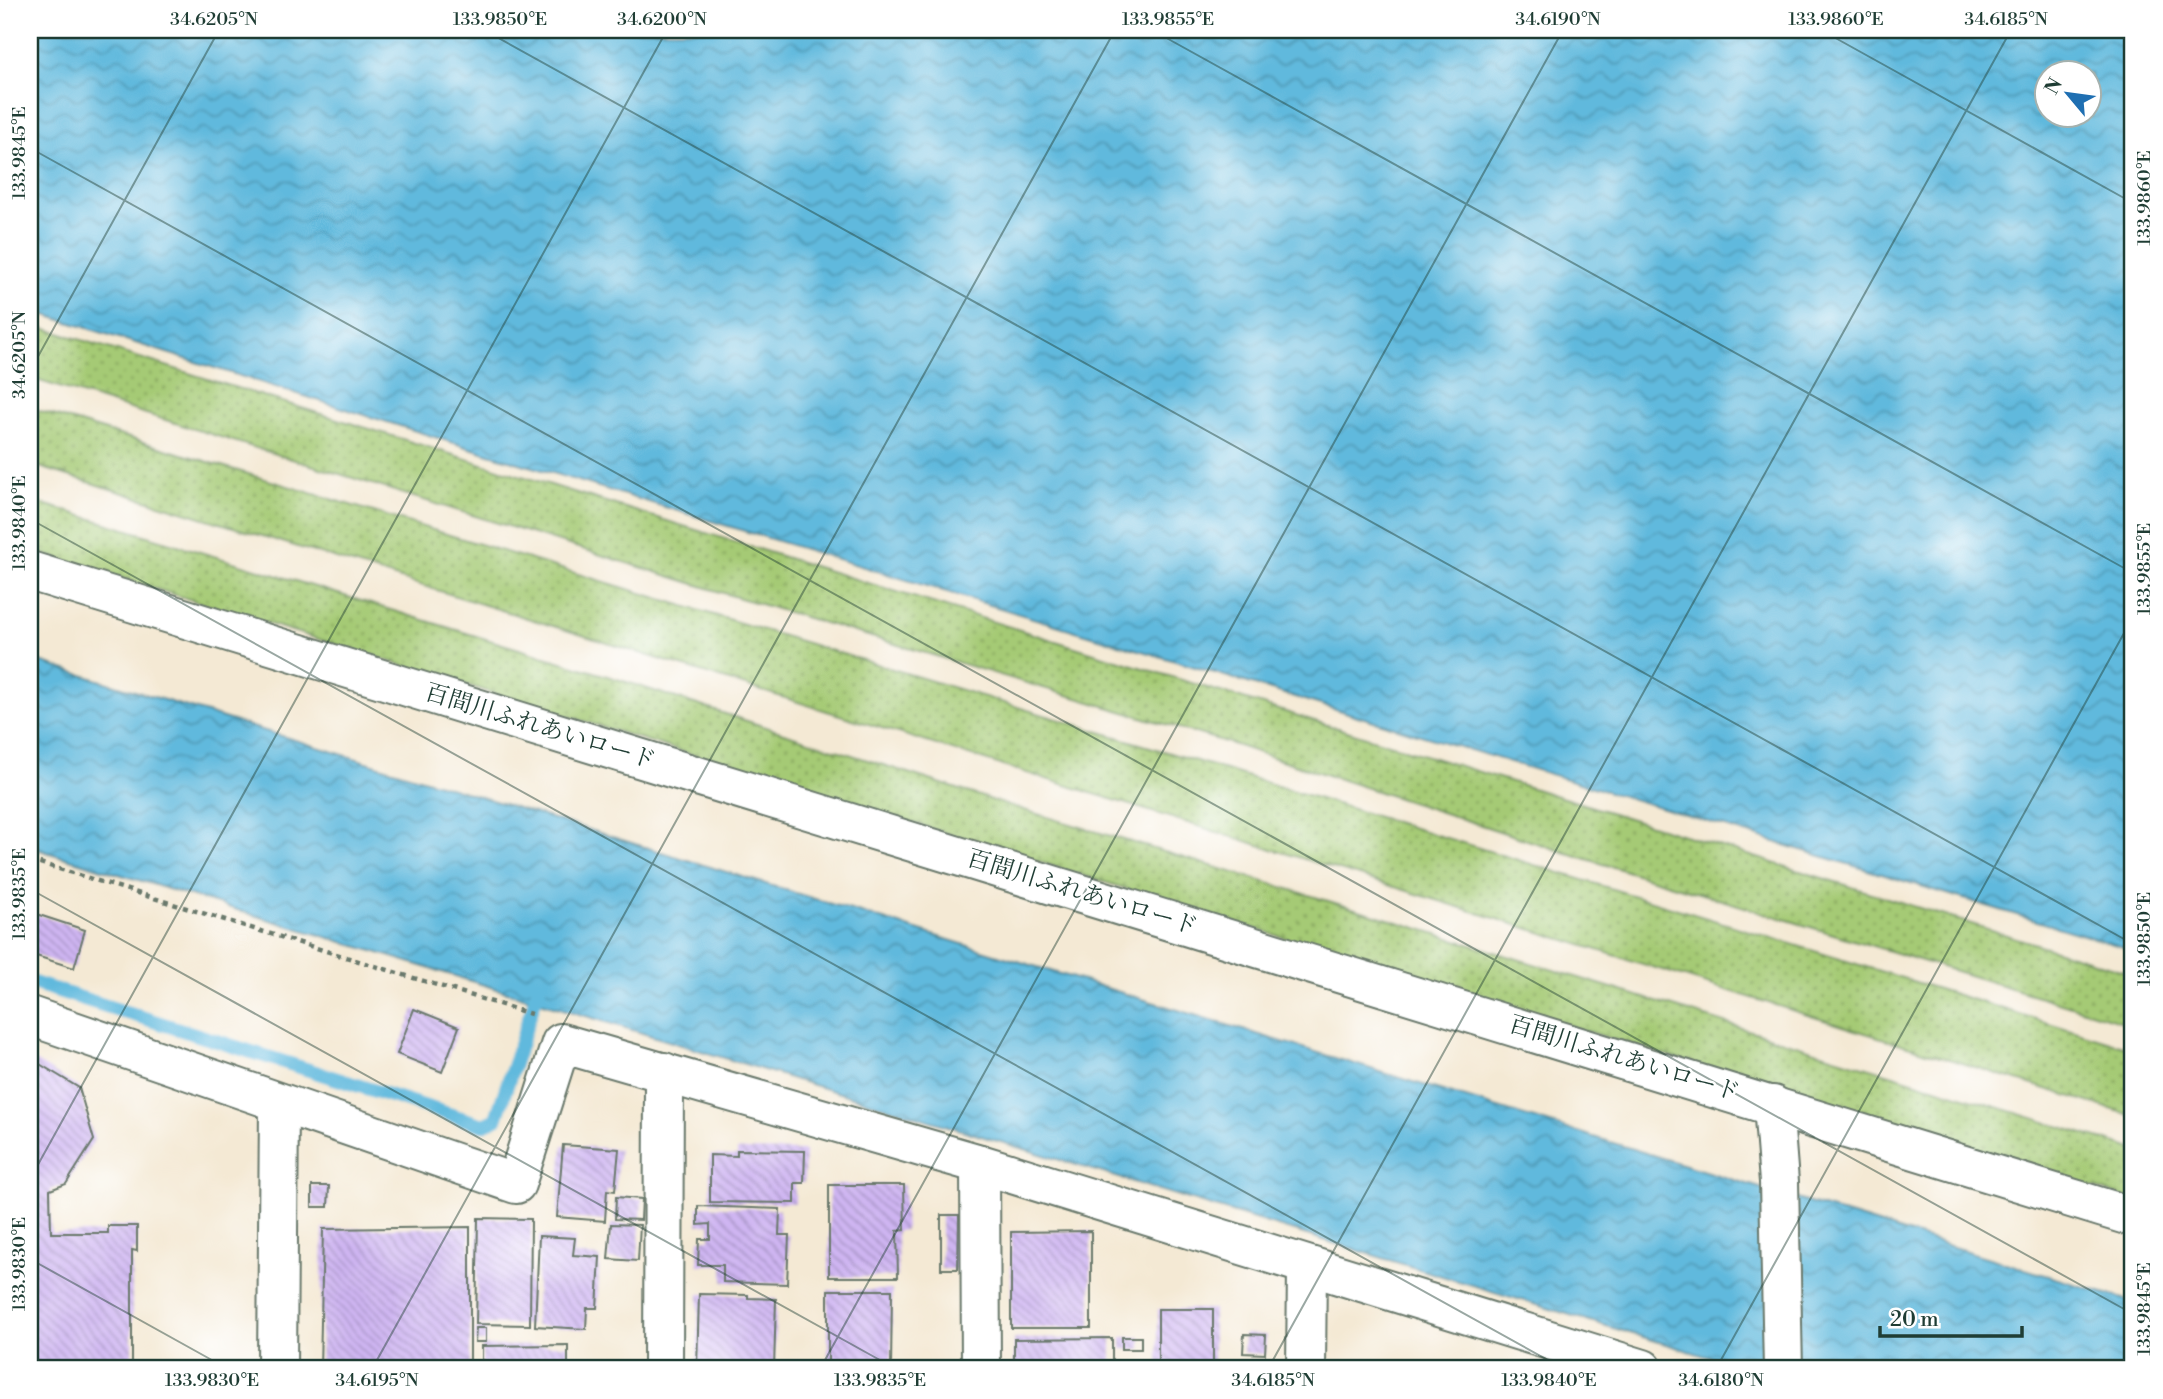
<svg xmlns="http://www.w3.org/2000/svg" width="2163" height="1399" font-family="'Libre Bodoni','Noto Serif JP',serif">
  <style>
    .grass { fill: url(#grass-dots); stroke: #628454; stroke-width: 2 }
    .water { fill: url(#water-waves); stroke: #407b88; stroke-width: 2; fill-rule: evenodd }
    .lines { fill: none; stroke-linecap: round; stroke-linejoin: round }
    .stream { stroke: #60b9dd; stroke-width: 14 }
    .building { fill: url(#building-back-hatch) }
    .minor-casing { stroke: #6a796c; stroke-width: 42 }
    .path { stroke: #6a796c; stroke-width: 4.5; stroke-dasharray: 5 5; stroke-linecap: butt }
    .minor { stroke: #fff; stroke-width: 38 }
    .ticks { fill: none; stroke: #1f3d34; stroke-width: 2; stroke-opacity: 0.45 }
    .labels { text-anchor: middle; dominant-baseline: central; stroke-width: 5; stroke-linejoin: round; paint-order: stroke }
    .street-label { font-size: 24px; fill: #1f3d34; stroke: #fff }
    .neatline { fill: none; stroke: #1f3d34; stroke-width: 2.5 }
    .ticks-label { font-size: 18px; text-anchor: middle; fill: #1f3d34 }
  </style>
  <defs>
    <pattern id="grass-dots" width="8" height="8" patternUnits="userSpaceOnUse" patternTransform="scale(1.75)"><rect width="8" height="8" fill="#a5ca74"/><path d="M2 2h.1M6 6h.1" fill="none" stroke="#86a560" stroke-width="1.8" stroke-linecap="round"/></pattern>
    <pattern id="water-waves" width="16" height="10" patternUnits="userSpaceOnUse" patternTransform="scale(1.75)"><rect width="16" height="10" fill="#60b9dd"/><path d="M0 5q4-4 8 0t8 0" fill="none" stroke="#4f98b4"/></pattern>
    <pattern id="building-back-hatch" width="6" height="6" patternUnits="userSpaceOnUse" patternTransform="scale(1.75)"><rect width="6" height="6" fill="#cfb5f2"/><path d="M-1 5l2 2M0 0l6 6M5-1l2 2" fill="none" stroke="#a794c5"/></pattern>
  </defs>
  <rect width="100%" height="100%" fill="#fff"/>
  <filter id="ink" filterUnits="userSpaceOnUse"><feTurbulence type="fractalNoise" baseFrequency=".0143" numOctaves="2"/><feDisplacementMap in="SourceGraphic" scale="14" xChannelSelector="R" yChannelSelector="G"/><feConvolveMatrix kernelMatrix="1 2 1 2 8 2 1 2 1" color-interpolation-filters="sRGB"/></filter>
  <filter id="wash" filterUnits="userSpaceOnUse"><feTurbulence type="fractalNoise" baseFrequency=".00686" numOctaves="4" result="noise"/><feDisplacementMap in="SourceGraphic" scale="28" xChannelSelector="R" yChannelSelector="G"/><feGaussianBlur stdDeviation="1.57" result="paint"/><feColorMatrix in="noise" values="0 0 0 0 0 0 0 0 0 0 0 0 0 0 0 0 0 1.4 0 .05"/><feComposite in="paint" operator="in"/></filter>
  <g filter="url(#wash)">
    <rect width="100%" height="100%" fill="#f4e9d4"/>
    <!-- grass -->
    <g class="grass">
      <polygon points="30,324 2133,974 2133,1025 1567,853 1229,743 730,595 30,378"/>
      <polygon points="30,408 1193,760 2133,1049 2133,1116 30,464"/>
      <polygon points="30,500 614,678 1007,805 1372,914 2133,1149 2133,1200 30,550"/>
    </g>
    <!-- water -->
    <g class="water">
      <path d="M30,30H2133V950L486,453L30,310ZM2048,74H2090V116H2048Z"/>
      <polygon points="30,659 2133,1302 2133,1369 1748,1369 30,847"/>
    </g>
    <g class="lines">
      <!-- stream -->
      <polyline class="stream" points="30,982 483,1125 496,1119 540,984"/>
    </g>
    <g id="blocks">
      <!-- building -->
      <g class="building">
        <polygon points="30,912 85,930 74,968 30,954"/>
        <polygon points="414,1009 459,1027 442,1072 397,1054"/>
        <polygon points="33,1060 79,1088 94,1140 66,1184 50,1190 51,1233 108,1233 108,1226 137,1226 137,1251 132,1250 132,1369 30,1369 30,1061"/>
        <polygon points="563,1145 619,1149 615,1191 607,1190 605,1221 557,1217"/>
        <polygon points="737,1150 805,1151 804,1183 795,1183 795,1203 710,1202 710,1155 737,1156"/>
        <polygon points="829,1185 904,1185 905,1230 897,1231 898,1277 829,1277"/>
        <polygon points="312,1186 329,1186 328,1207 312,1207"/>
        <polygon points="616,1197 642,1199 641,1220 615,1219"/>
        <polygon points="698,1206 780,1209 779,1235 789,1235 787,1284 723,1282 723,1265 698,1265 699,1239 710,1239 710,1224 698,1225"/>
        <polygon points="941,1215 959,1215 958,1269 941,1269"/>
        <polygon points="478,1218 531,1219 530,1325 476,1324"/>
        <polygon points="611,1224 640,1225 638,1261 608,1259"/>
        <polygon points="470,1227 470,1369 320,1369 323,1229"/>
        <polygon points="1091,1231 1091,1328 1011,1328 1011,1232"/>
        <polygon points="539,1236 575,1238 573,1255 600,1257 597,1308 587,1308 586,1329 535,1326"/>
        <polygon points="828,1290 892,1290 891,1369 828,1369"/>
        <polygon points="699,1294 748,1295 748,1298 776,1299 774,1369 697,1369"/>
        <rect x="1158" y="1309" width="55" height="60"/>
        <polygon points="476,1328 486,1328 486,1342 475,1342"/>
        <polygon points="1244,1334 1266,1335 1265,1354 1243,1353"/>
        <rect x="1122" y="1337" width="19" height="12"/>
        <polygon points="1112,1338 1112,1369 1014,1369 1014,1339"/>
        <polygon points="568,1345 568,1369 482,1369 482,1346"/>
      </g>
    </g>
  </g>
  <g filter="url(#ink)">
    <use href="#blocks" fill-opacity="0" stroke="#6a796c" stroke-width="2"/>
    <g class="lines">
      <!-- minor casing -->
      <g class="minor-casing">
        <g id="minor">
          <polyline points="30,571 2133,1217"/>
          <polyline points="30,1016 516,1184 561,1043 980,1164 1643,1369"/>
          <polyline points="1773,1105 1779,1182 1783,1369"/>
          <polyline points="980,1164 981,1369"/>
          <polyline points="277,1369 279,1103"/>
          <polyline points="663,1369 664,1072"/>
          <polyline points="1306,1369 1307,1266"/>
        </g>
      </g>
      <!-- path -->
      <polyline class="path" points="30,860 531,1014"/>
      <!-- minor -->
      <use href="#minor" class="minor"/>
    </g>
  </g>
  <!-- ticks -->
  <path class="ticks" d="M484,30L2133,944M1152,30L2133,573M1821,30L2133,203M30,148L2133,1314M30,371L219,30M30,519L1564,1369M30,889L896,1369M30,1179L667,30M30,1259L228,1369M372,1369L1115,30M820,1369L1563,30M1268,1369L2011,30M1716,1369L2133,617"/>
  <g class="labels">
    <!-- street labels -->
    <g class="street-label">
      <text transform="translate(540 727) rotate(17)">百間川ふれあいロード</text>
      <text transform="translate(1082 893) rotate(17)">百間川ふれあいロード</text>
      <text transform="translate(1624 1059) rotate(17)">百間川ふれあいロード</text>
    </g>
  </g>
  <!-- margin -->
  <rect width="2163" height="1399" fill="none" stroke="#fff" stroke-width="77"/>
  <!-- north arrow -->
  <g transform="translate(2068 94) rotate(299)"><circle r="33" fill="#ffffff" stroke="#a5b1ae" stroke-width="2"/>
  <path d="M0-5L12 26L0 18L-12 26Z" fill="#1f6fb2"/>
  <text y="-10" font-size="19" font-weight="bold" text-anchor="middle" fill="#1f3d34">N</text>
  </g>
  <!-- scale -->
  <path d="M1880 1326v10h142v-10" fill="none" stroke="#1f3d34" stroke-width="3.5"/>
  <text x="1890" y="1326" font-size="21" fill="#1f3d34" stroke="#ffffff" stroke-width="5" paint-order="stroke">20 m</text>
  <rect x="38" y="38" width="2086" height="1322" class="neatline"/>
  <g class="ticks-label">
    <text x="214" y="25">34.6205°N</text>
    <text x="500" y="25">133.9850°E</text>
    <text x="662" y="25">34.6200°N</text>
    <text x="1168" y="25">133.9855°E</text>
    <text x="1558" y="25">34.6190°N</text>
    <text x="1836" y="25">133.9860°E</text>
    <text x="2006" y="25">34.6185°N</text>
    <text transform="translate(19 153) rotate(-90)" y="6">133.9845°E</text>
    <text transform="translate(2144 198) rotate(-90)" y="6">133.9860°E</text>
    <text transform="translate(19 355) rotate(-90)" y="6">34.6205°N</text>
    <text transform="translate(19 523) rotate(-90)" y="6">133.9840°E</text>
    <text transform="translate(2144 569) rotate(-90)" y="6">133.9855°E</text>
    <text transform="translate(19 894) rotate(-90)" y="6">133.9835°E</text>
    <text transform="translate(2144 939) rotate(-90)" y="6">133.9850°E</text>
    <text transform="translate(19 1264) rotate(-90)" y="6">133.9830°E</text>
    <text transform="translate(2144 1309) rotate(-90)" y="6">133.9845°E</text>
    <text x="212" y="1386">133.9830°E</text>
    <text x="377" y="1386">34.6195°N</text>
    <text x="880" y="1386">133.9835°E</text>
    <text x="1273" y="1386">34.6185°N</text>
    <text x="1549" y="1386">133.9840°E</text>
    <text x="1721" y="1386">34.6180°N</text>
  </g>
</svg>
